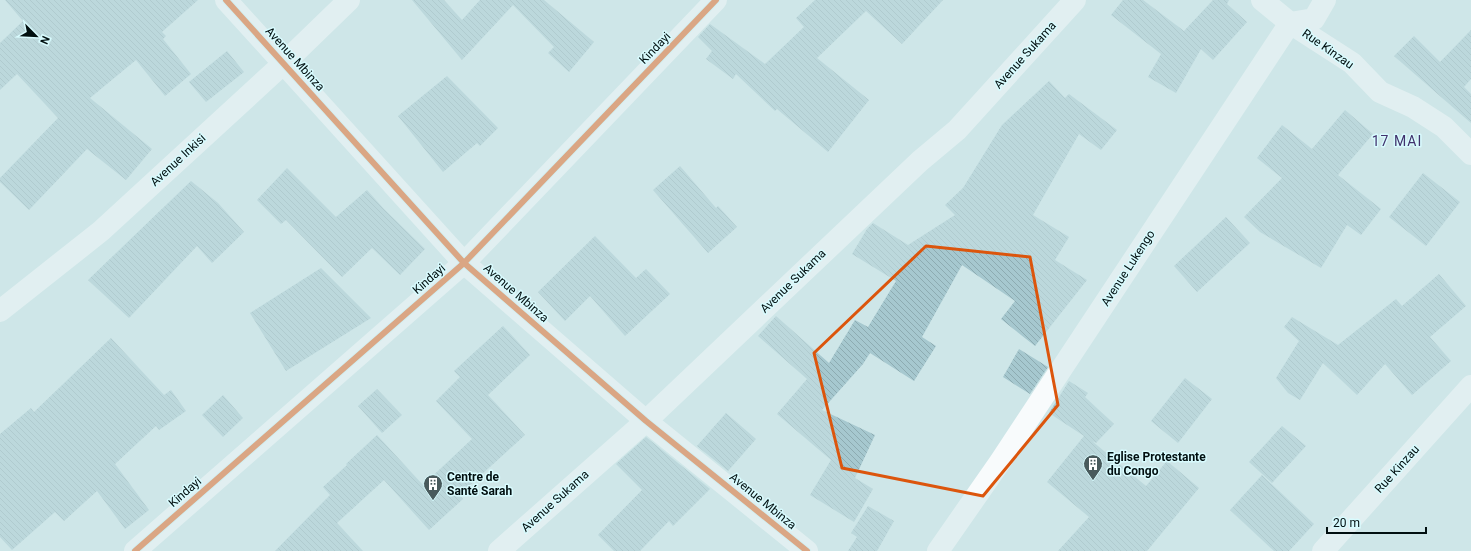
<svg xmlns="http://www.w3.org/2000/svg" width="1471" height="551" font-family="Roboto,sans-serif">
  <style>
    .building { fill: url(#building-back-hatch) }
    .lines { fill: none; stroke-linecap: round; stroke-linejoin: round }
    .minor { stroke: #f8fbfc; stroke-width: 22 }
    .cycleway-casing { stroke: #d8fbfe; stroke-width: 8 }
    .cycleway { stroke: #e8590c; stroke-width: 6 }
    .marked { fill: none; stroke: #dc550c; stroke-width: 3; stroke-linejoin: round }
    .labels { text-anchor: middle; dominant-baseline: central; stroke-width: 3; stroke-linejoin: round; paint-order: stroke }
    .street-label { font-size: 12px; fill: #010f10; stroke: #d8fbfe }
    .poi-label { font-size: 12px; font-weight: bold; fill: #010f10; stroke: #d8fbfe; text-anchor: start }
    .quarter-label { font-size: 14px; letter-spacing: 1px; fill: #41316c; stroke: #d8fbfe }
  </style>
  <defs>
    <pattern id="building-back-hatch" width="6" height="6" patternUnits="userSpaceOnUse"><rect width="6" height="6" fill="#a6c8cf"/><path d="M-1 5l2 2M0 0l6 6M5-1l2 2" fill="none" stroke="#8dabb1"/></pattern>
  </defs>
  <rect width="100%" height="100%" fill="#cee6e8"/>
  <!-- building -->
  <g class="building">
    <polygon points="5,0 198,0 162,32 166,36 163,39 191,74 165,96 136,60 90,98 152,149 126,180 87,149 29,210 0,182 0,178 58,118 17,74 0,90 0,43 23,21"/>
    <polygon points="412,0 444,0 462,20 480,0 544,0 594,42 569,72 548,53 554,47 513,5 462,60"/>
    <polygon points="815,0 943,0 902,44 866,11 817,58 869,100 828,152 777,109 775,111 736,74 733,79 706,59 712,51 698,37 710,24 765,64 804,27 796,18"/>
    <polygon points="1123,0 1143,0 1184,31 1213,0 1229,0 1227,4 1247,22 1213,60 1201,49 1176,93 1148,77 1161,54 1111,15"/>
    <polygon points="1471,30 1471,79 1464,87 1471,94 1471,123 1394,56 1414,36 1440,62"/>
    <polygon points="227,51 244,72 206,102 189,82"/>
    <polygon points="447,76 498,128 480,146 477,143 443,172 398,116"/>
    <polygon points="1049,81 1065,98 1069,94 1117,130 1101,150 1079,134 1033,215 1069,237 1055,260 1087,280 1035,346 1001,319 1015,301 962,265 922,337 936,346 914,381 870,353 863,364 822,410 875,435 855,478 873,489 854,522 810,495 831,460 777,414 807,379 758,336 776,316 829,363 855,320 868,327 896,281 852,254 867,229 873,223 908,245 955,215 945,205 963,188 1002,125"/>
    <polygon points="1345,110 1373,134 1338,175 1381,209 1361,235 1347,225 1321,268 1260,232 1244,217 1282,178 1257,158 1282,125 1312,149"/>
    <polygon points="680,166 716,208 718,206 737,227 708,253 653,190"/>
    <polygon points="287,168 336,217 367,190 384,209 425,249 400,275 372,248 342,277 286,220 281,224 257,200"/>
    <polygon points="1423,173 1460,202 1426,246 1389,217"/>
    <polygon points="191,181 218,203 244,232 212,263 197,246 129,318 88,280"/>
    <polygon points="1226,217 1250,243 1197,292 1174,266"/>
    <polygon points="595,236 636,278 646,269 670,294 625,336 590,296 565,321 538,292"/>
    <polygon points="321,268 371,318 286,371 250,313"/>
    <polygon points="1439,274 1466,306 1430,337 1451,361 1412,395 1385,364 1357,395 1323,363 1300,400 1288,393 1276,378 1299,341 1284,327 1292,317 1338,345 1396,299 1402,306"/>
    <polygon points="503,326 530,355 488,395 525,435 459,495 463,499 429,530 384,480 337,523 363,551 275,551 330,495 323,487 347,465 346,464 377,435 423,485 472,439 436,401 460,377 454,371"/>
    <polygon points="111,338 164,395 171,390 186,411 159,430 156,426 115,464 149,510 125,529 97,491 64,521 55,512 12,550 0,537 0,434 31,408 34,412"/>
    <polygon points="1019,349 1048,367 1030,394 1003,377"/>
    <polygon points="1185,378 1212,399 1178,443 1151,421"/>
    <polygon points="1069,381 1088,393 1085,397 1114,424 1096,443 1092,441 1146,486 1167,461 1199,488 1147,551 1058,551 1089,517 1047,482 1084,436 1049,413"/>
    <polygon points="377,389 402,415 382,433 358,406"/>
    <polygon points="223,395 243,418 223,437 202,415"/>
    <polygon points="726,413 756,439 728,471 697,446"/>
    <polygon points="1282,426 1306,446 1272,483 1249,462"/>
    <polygon points="646,437 710,489 673,526 669,521 640,551 614,551 598,535 642,490 616,464"/>
    <polygon points="1262,475 1314,524 1289,551 1274,551 1230,510"/>
    <polygon points="868,506 894,521 877,551 848,551 857,537 851,533"/>
  </g>
  <g class="lines">
    <!-- minor -->
    <g class="minor">
      <polyline points="226,0 464,263 646,421 807,551"/>
      <polyline points="1262,0 1290,23 1352,63 1380,92 1413,107 1444,127 1471,154"/>
      <polyline points="0,311 101,231 284,63 349,0"/>
      <polyline points="135,551 464,263 716,0"/>
      <polyline points="499,551 646,421 920,161 957,130 1075,0"/>
      <polyline points="938,551 1000,462 1290,23 1314,19 1325,0"/>
      <polyline points="1323,551 1471,386"/>
    </g>
    <!-- cycleway casing -->
    <g class="cycleway-casing">
      <g id="cycleway">
        <polyline points="226,0 464,263 646,421 807,551"/>
        <polyline points="135,551 464,263 716,0"/>
      </g>
    </g>
    <!-- cycleway -->
    <use href="#cycleway" class="cycleway"/>
  </g>
  <!-- marked area -->
  <path d="M0 0H1471V551H0ZM926,246L1030,257L1058,405L983,496L842,468L814,353Z" fill="#cee6e8" fill-opacity=".55" fill-rule="evenodd"/>
  <path class="marked" d="M926,246L1030,257L1058,405L983,496L842,468L814,353Z"/>
  <!-- icons -->
  <defs>
    <g id="building-pin" transform="scale(1)"><path d="M0 17L-7.5 6A9.5 9.5 0 1 1 7.5 6Z" fill="#495a5c" stroke="#d8fbfe"/><path d="M-4-6H4V6H1V3H-1V6H-4ZM-2.5-4.3h1.7v1.8h-1.7ZM.8-4.3h1.7v1.8H.8ZM-2.5-1h1.7V.8h-1.7ZM.8-1h1.7V.8H.8Z" fill="#fff"/></g>
  </defs>
  <g fill-rule="evenodd">
    <use href="#building-pin" x="1093" y="464"/>
    <use href="#building-pin" x="433" y="484"/>
  </g>
  <g class="labels">
    <!-- street labels -->
    <g class="street-label">
      <text transform="translate(655 48) rotate(-46)">Kindayi</text>
      <text transform="translate(1328 49) rotate(35)">Rue Kinzau</text>
      <text transform="translate(1025 55) rotate(-48)">Avenue Sukama</text>
      <text transform="translate(295 59) rotate(48)">Avenue Mbinza</text>
      <text transform="translate(178 160) rotate(-43)">Avenue Inkisi</text>
      <text transform="translate(1128 268) rotate(-57)">Avenue Lukengo</text>
      <text transform="translate(429 279) rotate(-41)">Kindayi</text>
      <text transform="translate(793 281) rotate(-44)">Avenue Sukama</text>
      <text transform="translate(516 293) rotate(41)">Avenue Mbinza</text>
      <text transform="translate(1397 469) rotate(-48)">Rue Kinzau</text>
      <text transform="translate(185 492) rotate(-41)">Kindayi</text>
      <text transform="translate(555 501) rotate(-42)">Avenue Sukama</text>
      <text transform="translate(763 501) rotate(39)">Avenue Mbinza</text>
    </g>
    <!-- poi labels -->
    <g class="poi-label">
      <text x="1107" y="457">Eglise Protestante<tspan x="1107" dy="14">du Congo</tspan></text>
      <text x="447" y="477">Centre de<tspan x="447" dy="14">Santé Sarah</tspan></text>
    </g>
    <!-- quarter labels -->
    <g class="quarter-label">
      <text x="1397" y="141">17 MAI</text>
    </g>
  </g>
  <!-- north arrow -->
  <g transform="translate(36 36) rotate(114)" stroke="#d8fbfe" stroke-width="3" paint-order="stroke">
  <path d="M0-3L7 15L0 10L-7 15Z" fill="#010f10"/>
  <text y="-6" font-size="11" font-weight="bold" text-anchor="middle" fill="#010f10">N</text>
  </g>
  <!-- scale -->
  <path d="M1327 527v6h99v-6" fill="none" stroke="#010f10" stroke-width="2"/>
  <text x="1333" y="527" font-size="12" fill="#010f10" stroke="#d8fbfe" stroke-width="3" paint-order="stroke">20 m</text>
</svg>
